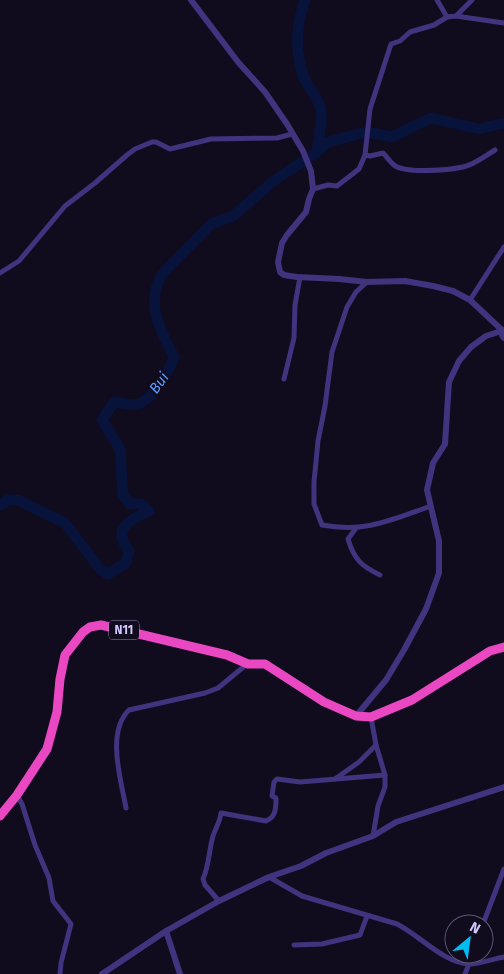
<svg xmlns="http://www.w3.org/2000/svg" width="504" height="974" font-family="'Fira Sans',sans-serif">
  <style>
    .lines { fill: none; stroke-linecap: round; stroke-linejoin: round }
    .river { stroke: #07133a; stroke-width: 11 }
    .minor { stroke: #40347e; stroke-width: 5 }
    .tertiary { stroke: #40347e; stroke-width: 6 }
    .trunk { stroke: #e948c2; stroke-width: 9 }
    .labels { text-anchor: middle; dominant-baseline: central; stroke-width: 5; stroke-linejoin: round; paint-order: stroke }
    .shield { fill: #100b1d; stroke: #9a8fbb; stroke-width: 1 }
    .shield-label { font-size: 12px; font-weight: bold; fill: #d5c7ff }
    .water-label { font-size: 15px; font-style: italic; fill: #559cff; stroke: #100b1d }
  </style>
  <rect width="100%" height="100%" fill="#100b1d"/>
  <g class="lines">
    <!-- river -->
    <g class="river">
      <path d="M305,0C296,25 295,50 303,75C307,86 316,95 320,106C324,119 318,138 317,152L311,156"/>
      <polyline points="372,133 392,137 431,118 479,129 504,123"/>
      <polyline points="317,152 328,142 362,133"/>
      <path d="M0,505L8,500H18L65,523L100,569L108,574L126,563L129,551C111,528 130,520 149,511L141,504H130L123,495L120,449L102,420L114,402C121,403 132,406 138,404C152,400 170,370 174,357C160,329 144,303 163,273L211,224L233,216L275,180L302,162"/>
    </g>
    <!-- minor -->
    <g class="minor">
      <polyline points="437,0 447,17"/>
      <polyline points="456,16 504,23"/>
      <path d="M365,155L370,156L383,153C387,157 390,162 394,165C405,174 449,170 463,167C474,165 485,156 495,150"/>
      <polyline points="313,189 328,185 337,186 359,169 365,155 370,109 391,44 400,41 410,32 434,25 447,17 456,16 472,0"/>
      <polyline points="0,273 19,261 65,206 95,183 127,155 135,149 152,142 156,142 170,149 211,139 277,138 292,134"/>
      <path d="M367,282L356,292L347,307L332,352L325,406L318,441L314,482V504L322,525C365,533 391,520 431,506"/>
      <polyline points="470,300 504,247"/>
      <polyline points="284,379 294,338 295,305 300,277"/>
      <path d="M356,528L348,539C354,559 361,566 380,575"/>
      <polyline points="371,717 376,745 385,775 385,787 378,806 373,836"/>
      <polyline points="335,779 359,762 376,745"/>
      <polyline points="17,795 22,804 35,845 49,878 53,901 71,924 61,963 60,974"/>
      <path d="M126,808C121,780 106,732 129,710L205,693L218,688L247,664"/>
      <path d="M269,877L302,896L397,924C419,935 444,963 469,964C480,964 493,959 504,957"/>
      <path d="M219,901L205,885L203,879C209,866 209,850 213,836C216,827 220,822 221,813L266,821C276,817 276,808 276,798L272,796L274,782L277,779L300,782L385,775"/>
      <polyline points="483,924 504,869"/>
      <polyline points="294,945 322,944 360,935 367,916"/>
      <polyline points="465,974 473,954"/>
    </g>
    <!-- tertiary -->
    <g class="tertiary">
      <polyline points="191,0 238,62 265,92 287,124 303,151 311,171 313,189 309,199 306,212 287,235 282,243 278,262 280,272 284,275 297,277 339,279 367,282 405,281 433,286 453,291 470,300 503,331 502,335 504,338"/>
      <polyline points="356,716 386,680 404,650 426,609 439,573 439,541 427,490 433,463 445,444 449,382 459,361 471,347 486,336 504,330"/>
      <polyline points="102,974 166,931"/>
      <polyline points="180,974 166,931 219,901 269,877 301,866 326,853 373,836 396,822 504,787"/>
    </g>
    <!-- trunk -->
    <polyline class="trunk" points="0,816 17,795 47,749 57,712 60,679 65,655 83,632 90,627 101,625 227,655 248,664 265,664 324,702 356,716 371,717 412,700 490,651 504,647"/>
  </g>
  <g class="labels">
    <!-- shield labels -->
    <rect class="shield" x="109" y="620.5" width="30" height="19" rx="4"/>
    <g class="shield-label">
      <text x="124" y="630">N11</text>
    </g>
    <!-- water labels -->
    <g class="water-label">
      <text transform="translate(159 383) rotate(-53)">Bui</text>
    </g>
  </g>
  <!-- north arrow -->
  <g transform="translate(469 939) rotate(29)"><circle r="24" fill="#100b1d" stroke="#5f5677"/>
  <path d="M0-4L9 19L0 12L-9 19Z" fill="#00bcf2"/>
  <text y="-8" font-size="14" font-weight="bold" text-anchor="middle" fill="#d5c7ff">N</text>
  </g>
</svg>
